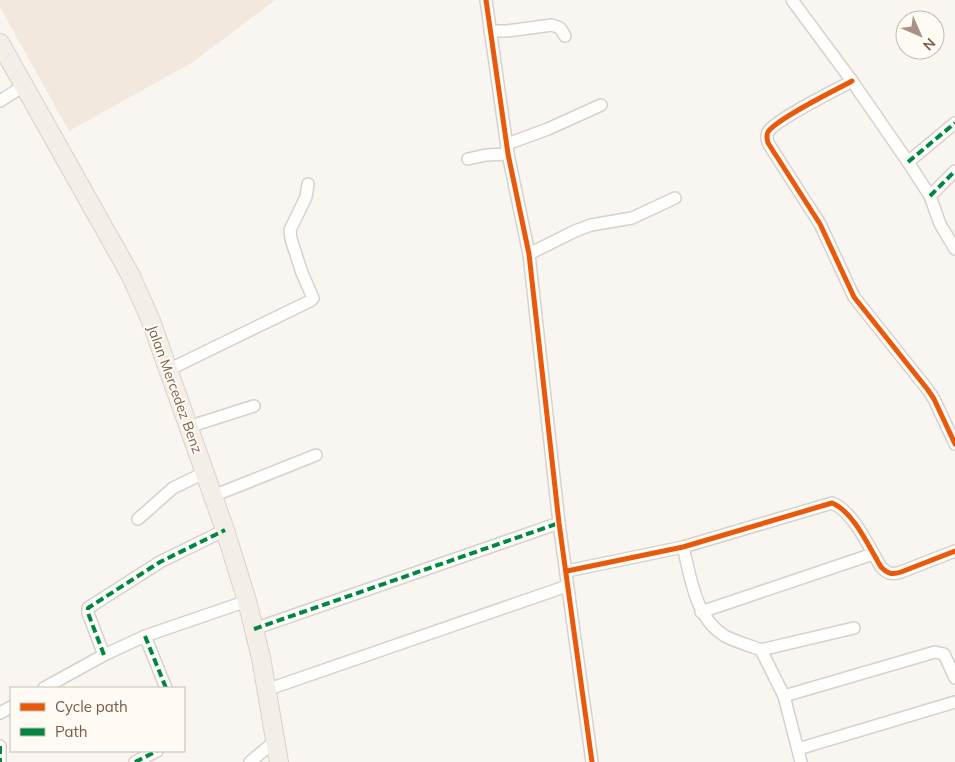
<svg xmlns="http://www.w3.org/2000/svg" width="955" height="762" font-family="Mulish,sans-serif">
  <style>
    .residential { fill: #f2e8de }
    .lines { fill: none; stroke-linecap: round; stroke-linejoin: round }
    .street-casing { stroke: #d7d1cb; stroke-width: 14 }
    .primary-casing { stroke: #dad1cc; stroke-width: 20 }
    .street { stroke: #fefefd; stroke-width: 11 }
    .primary { stroke: #f3eee8; stroke-width: 18 }
    .quiet { stroke: #00873e; stroke-width: 4; stroke-dasharray: 8 4; stroke-linecap: butt }
    .cycleway-casing { stroke: #fffaf3; stroke-width: 8 }
    .cycleway { stroke: #e8590c; stroke-width: 5 }
    .labels { text-anchor: middle; dominant-baseline: central; stroke-width: 4; stroke-linejoin: round; paint-order: stroke }
    .street-label { font-size: 14px; fill: #7a5c4d; stroke: #fffaf3 }
  </style>
  <rect width="100%" height="100%" fill="#f9f5f0"/>
  <!-- residential -->
  <polygon class="residential" points="0,0 275,0 193,62 69,131 0,7"/>
  <g class="lines">
    <!-- street casing -->
    <g class="street-casing">
      <g id="street">
        <polyline points="486,0 508,154 529,254 559,523 592,762"/>
        <polyline points="792,0 852,81 908,162 930,196 940,224 955,249"/>
        <polyline points="490,31 507,31 552,25 560,28 565,36"/>
        <path d="M852,81C836,90 776,119 768,132C766,136 767,139 768,143L820,224L854,297L928,390L934,399L955,444"/>
        <polyline points="0,101 25,85"/>
        <polyline points="507,144 548,129 601,105"/>
        <polyline points="468,159 486,155 508,154"/>
        <polyline points="908,162 955,123"/>
        <polyline points="930,196 955,171"/>
        <polyline points="529,254 575,231 591,225 632,218 675,198"/>
        <polyline points="168,370 310,301 313,298 302,273 291,239 290,230 306,197 308,184"/>
        <polyline points="188,427 254,406"/>
        <polyline points="213,496 316,455"/>
        <polyline points="138,519 173,488 204,473"/>
        <path d="M683,547C691,578 695,618 725,636C736,642 749,645 761,650L784,696L801,762"/>
        <path d="M567,571L683,547L832,503C853,511 869,547 881,567C888,574 892,575 901,572L955,551"/>
        <polyline points="701,612 873,554"/>
        <polyline points="254,629 559,523"/>
        <polyline points="145,636 166,688"/>
        <polyline points="761,650 854,628"/>
        <polyline points="104,655 88,613 88,608 160,562 225,530"/>
        <polyline points="44,688 104,655 145,636 247,601"/>
        <polyline points="266,690 567,586"/>
        <polyline points="784,696 935,652 944,654 955,678"/>
        <polyline points="0,713 11,707"/>
        <polyline points="0,746 0,762"/>
        <polyline points="798,749 955,702"/>
        <polyline points="135,762 157,751"/>
        <polyline points="250,762 275,741"/>
      </g>
    </g>
    <!-- primary casing -->
    <g class="primary-casing">
      <polyline id="primary" points="0,43 131,276 151,321 225,530 247,601 261,658 279,762"/>
    </g>
    <!-- street -->
    <use href="#street" class="street"/>
    <!-- primary -->
    <use href="#primary" class="primary"/>
    <!-- quiet -->
    <g class="quiet">
      <polyline points="908,162 955,123"/>
      <polyline points="930,196 955,171"/>
      <polyline points="254,629 559,523"/>
      <polyline points="145,636 166,688"/>
      <polyline points="104,655 88,613 88,608 160,562 225,530"/>
      <polyline points="0,746 0,762"/>
      <polyline points="135,762 157,751"/>
    </g>
    <!-- cycleway casing -->
    <g class="cycleway-casing">
      <g id="cycleway">
        <polyline points="486,0 508,154 529,254 559,523 592,762"/>
        <path d="M852,81C836,90 776,119 768,132C766,136 767,139 768,143L820,224L854,297L928,390L934,399L955,444"/>
        <path d="M567,571L683,547L832,503C853,511 869,547 881,567C888,574 892,575 901,572L955,551"/>
      </g>
    </g>
    <!-- cycleway -->
    <use href="#cycleway" class="cycleway"/>
  </g>
  <g class="labels">
    <!-- street labels -->
    <g class="street-label">
      <text transform="translate(175 389) rotate(70)">Jalan Mercedez Benz</text>
    </g>
  </g>
  <!-- legend -->
  <rect x="10" y="687" width="175" height="65" fill="#fffaf3" stroke="#cabbb1"/>
  <rect x="20" y="703" width="25" height="8" fill="#e8590c" stroke="#cabbb1"/>
  <text x="55" y="712" font-size="15" fill="#7a5c4d">Cycle path</text>
  <rect x="20" y="728" width="25" height="8" fill="#00873e" stroke="#cabbb1"/>
  <text x="55" y="737" font-size="15" fill="#7a5c4d">Path</text>
  <!-- north arrow -->
  <g transform="translate(920 35) rotate(135)"><circle r="24" fill="#fffaf3" stroke="#cabbb1"/>
  <path d="M0-4L9 19L0 12L-9 19Z" fill="#a69286"/>
  <text y="-8" font-size="14" font-weight="bold" text-anchor="middle" fill="#7a5c4d">N</text>
  </g>
</svg>
